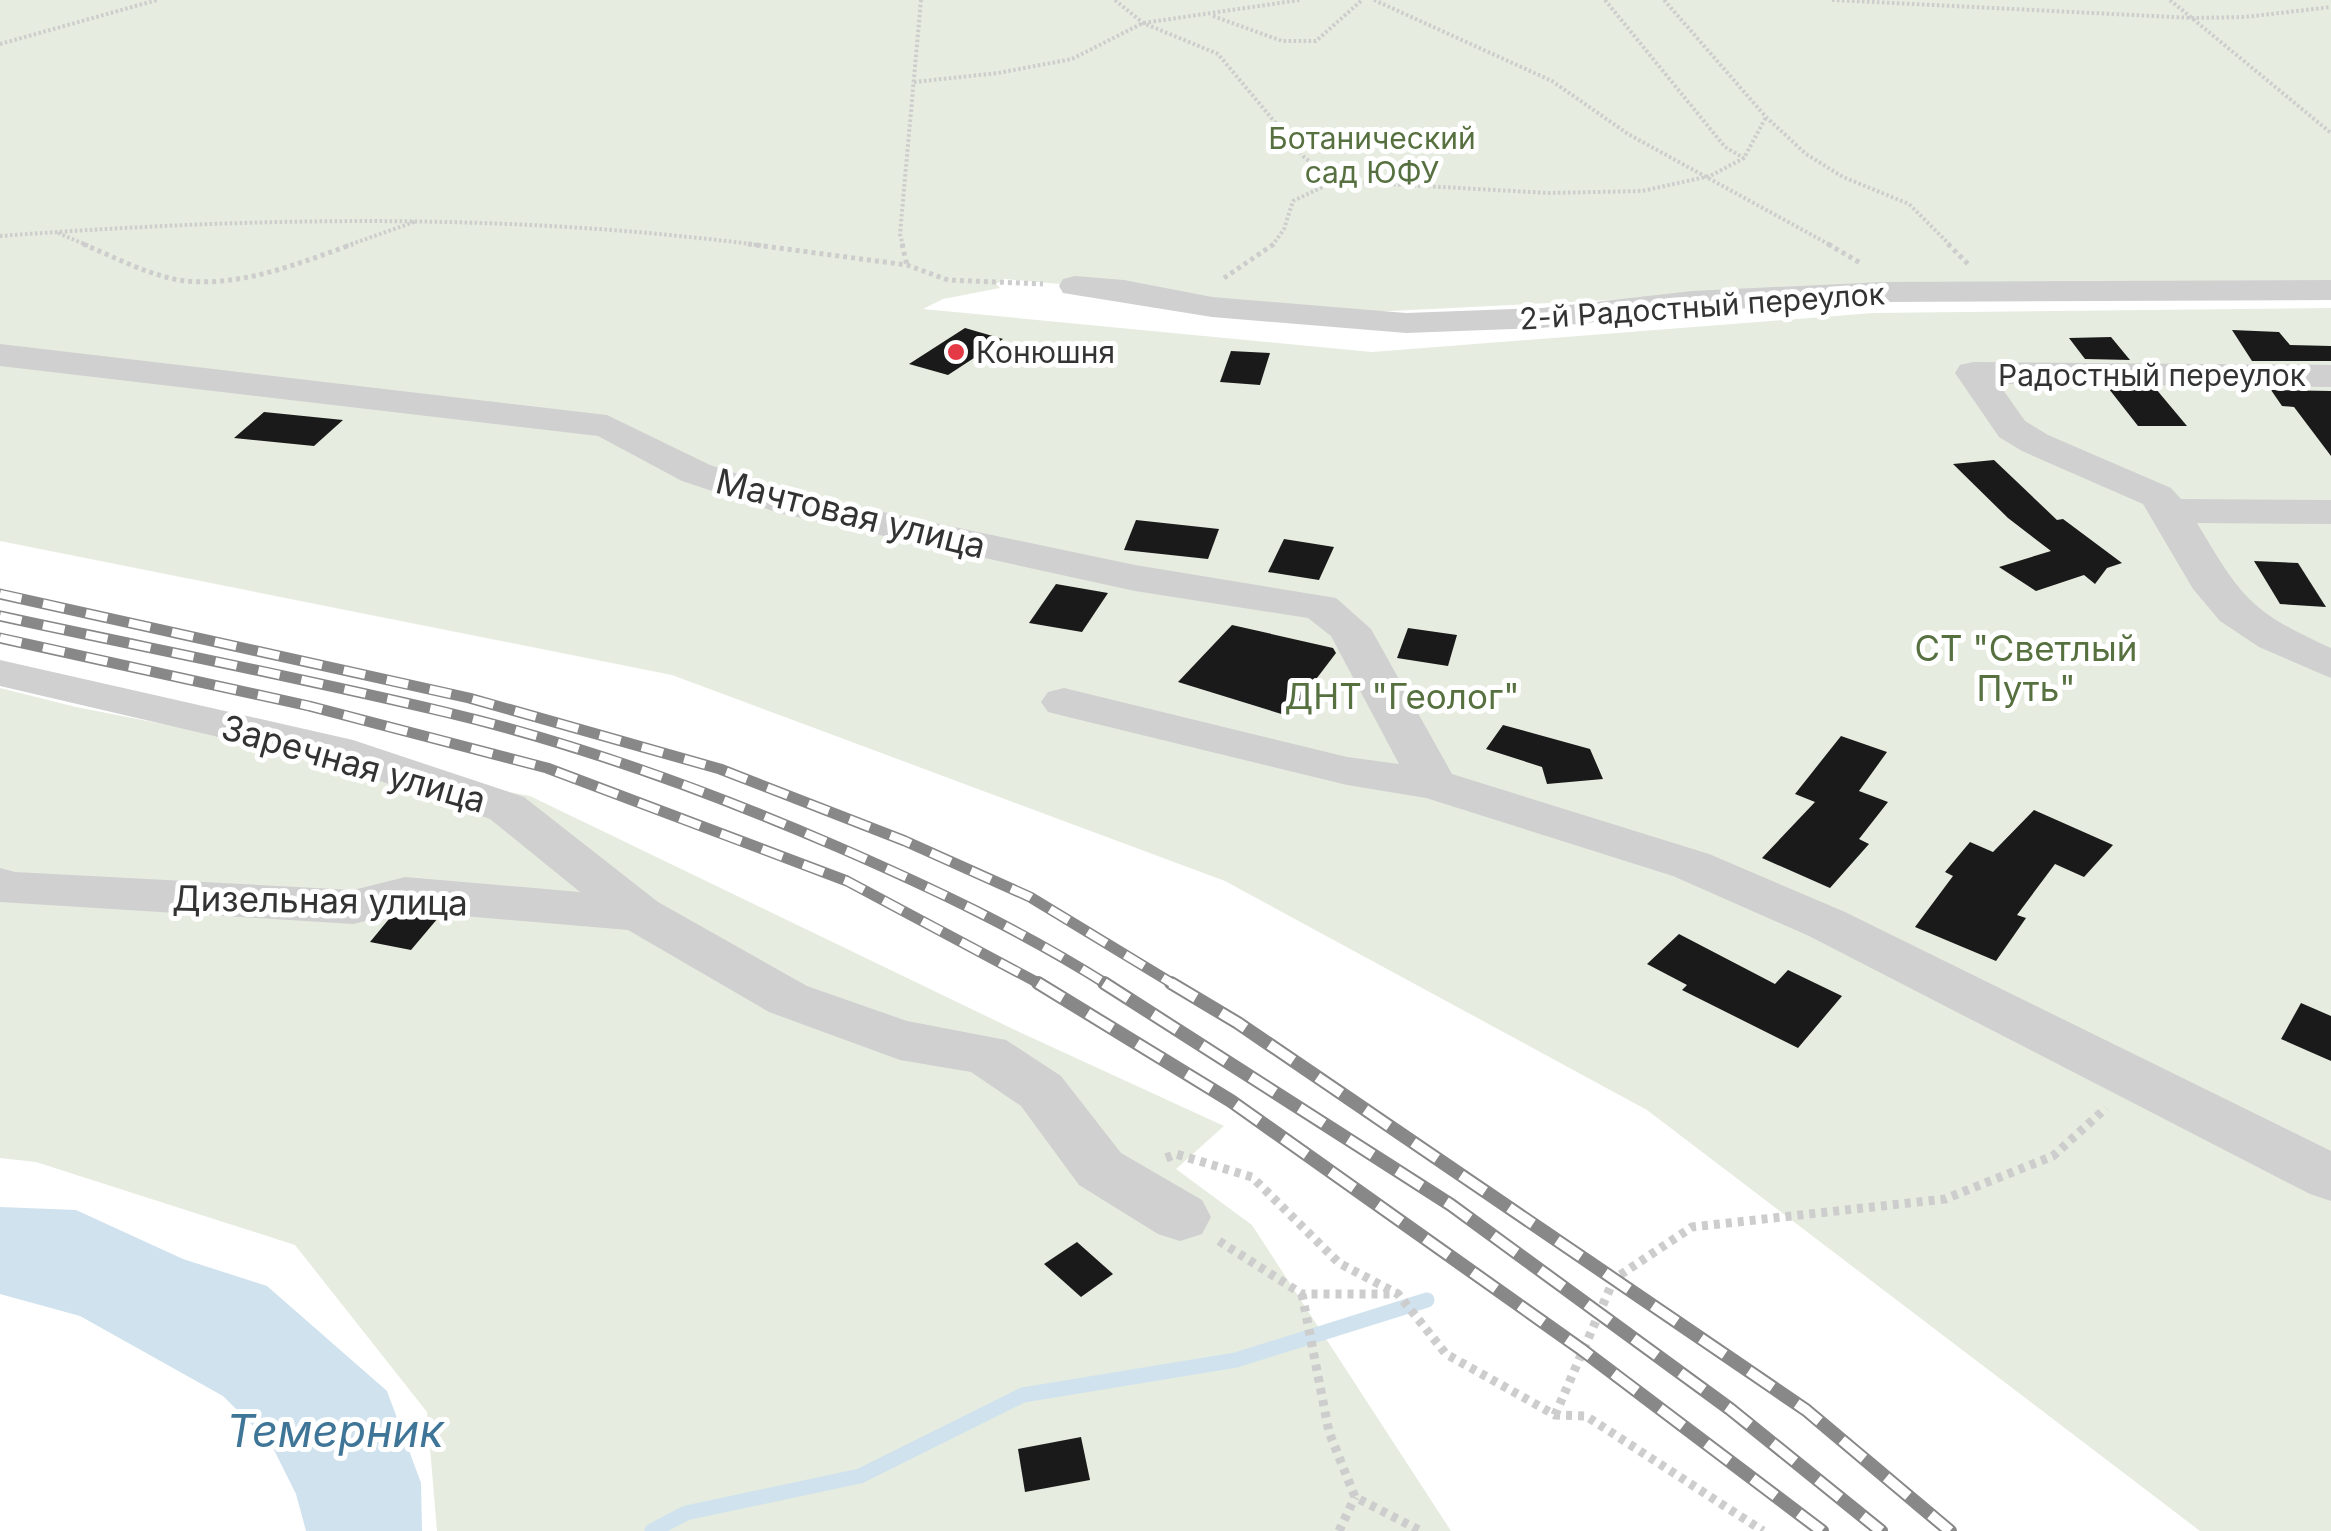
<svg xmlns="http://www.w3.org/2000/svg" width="2331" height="1531" font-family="Inter,sans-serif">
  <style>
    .green { fill: #e6ecdf }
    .water { fill: #cfe2ee }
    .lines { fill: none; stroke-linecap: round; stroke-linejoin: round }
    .stream { stroke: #cfe2ee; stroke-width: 15 }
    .building { fill: #1a1a1a }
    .path-far2 { stroke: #cdcdcd; stroke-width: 4; stroke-dasharray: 2.5 2.5; stroke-linecap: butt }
    .path-far1 { stroke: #cdcdcd; stroke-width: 5; stroke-dasharray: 4 4; stroke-linecap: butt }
    .path { stroke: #cdcdcd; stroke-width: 9; stroke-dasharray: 6 6; stroke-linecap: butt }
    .minor { fill: #d0d0d0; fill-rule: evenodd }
    .rail-far1-casing { stroke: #888; stroke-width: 11 }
    .rail-casing { stroke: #888; stroke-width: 14 }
    .rail-far1 { stroke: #fff; stroke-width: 8; stroke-dasharray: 22; stroke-linecap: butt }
    .rail { stroke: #fff; stroke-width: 10; stroke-dasharray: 29; stroke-linecap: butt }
    .poi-dot { fill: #e63946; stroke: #fff; stroke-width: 4 }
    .labels { text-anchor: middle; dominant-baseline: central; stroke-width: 10; stroke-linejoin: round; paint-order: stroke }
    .far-park-label { font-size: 30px; fill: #56703f; stroke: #fff }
    .far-street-label { font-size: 30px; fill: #333; stroke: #fff }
    .far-poi-label { font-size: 30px; fill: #333; stroke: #fff; text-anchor: start }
    .street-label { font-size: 35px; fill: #333; stroke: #fff }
    .park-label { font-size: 35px; fill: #56703f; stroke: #fff }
    .near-water-label { font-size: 45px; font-style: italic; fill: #3f7597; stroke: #fff }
  </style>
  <rect width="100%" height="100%" fill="#fff"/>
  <!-- green -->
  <g class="green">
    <polygon points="0,0 2331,0 2331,285 1854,288 1370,312 1004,279 996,284 1000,288 943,299 923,309 1372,352 1873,313 2331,308 2331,1531 2200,1531 1647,1110 1225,881 672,675 0,541"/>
    <polygon points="0,688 76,707 530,796 1013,1029 1224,1126 1176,1169 1252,1225 1451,1531 437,1531 427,1412 295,1245 36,1162 0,1158"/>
  </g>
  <!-- water -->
  <polygon class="water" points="0,1207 76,1210 183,1259 267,1286 387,1391 421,1483 422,1531 306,1531 296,1494 271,1444 223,1396 80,1316 0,1294"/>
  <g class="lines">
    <!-- stream -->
    <polyline class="stream" points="652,1531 686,1513 860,1476 1023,1395 1236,1360 1427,1300"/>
  </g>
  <!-- building -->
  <g class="building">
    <polygon points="965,328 1003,339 948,375 909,364"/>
    <polygon points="2232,330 2279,332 2290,345 2331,346 2331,361 2252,361"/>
    <polygon points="2111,337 2130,360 2085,359 2069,338"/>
    <polygon points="1231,351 1270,353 1260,385 1220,382"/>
    <polygon points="2109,389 2156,389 2187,426 2138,426"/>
    <polygon points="2271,390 2331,391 2331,456 2294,407 2282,406"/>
    <polygon points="264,412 343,420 314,446 234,438"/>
    <polygon points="1994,460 2057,520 2063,519 2122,563 2107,568 2095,584 2084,575 2036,591 1999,567 2051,551 2008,518 1953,464"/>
    <polygon points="1136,520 1219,529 1208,559 1124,550"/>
    <polygon points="1284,539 1334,547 1319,580 1268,572"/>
    <polygon points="2254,561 2298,563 2326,607 2280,604"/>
    <polygon points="1056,584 1108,593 1082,632 1029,623"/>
    <polygon points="1232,625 1333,648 1336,653 1288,716 1178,682"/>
    <polygon points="1408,628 1457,635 1448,666 1397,658"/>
    <polygon points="1503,725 1590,749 1603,779 1547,784 1542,767 1486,749"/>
    <polygon points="1841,736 1887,752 1859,791 1888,802 1859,839 1869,844 1830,888 1762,858 1815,802 1795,794"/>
    <polygon points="2034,810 2113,845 2084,877 2055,864 2017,915 2026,918 1996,961 1915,927 1953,876 1945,872 1970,842 1993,852"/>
    <polygon points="405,915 438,918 411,950 370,942 389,919"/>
    <polygon points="1679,934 1775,984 1788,970 1842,996 1798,1048 1682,990 1687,985 1647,964"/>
    <polygon points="2301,1003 2331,1016 2331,1061 2281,1039"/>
    <polygon points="1077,1242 1113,1274 1081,1297 1044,1264"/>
    <polygon points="1081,1437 1090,1480 1025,1492 1018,1449"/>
  </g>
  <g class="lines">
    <!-- path-far2 -->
    <g class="path-far2">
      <polyline points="1115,0 1143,23 1218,54 1304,157 1335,181"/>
      <polyline points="1374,0 1552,81 1628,134 1832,246"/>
      <polyline points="1605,0 1725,147 1744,158"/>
      <polyline points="1664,0 1766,117 1806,154 1843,177 1909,204 1951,246"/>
      <polyline points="1832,0 2193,18 2245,17 2331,7"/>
      <polyline points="2170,0 2331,133"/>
      <polyline points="1213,16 1282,41 1316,41 1362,0"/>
      <polyline points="0,44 157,0"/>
      <polyline points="914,82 998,73 1072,59 1143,23 1300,0"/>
      <polyline points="58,233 89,246"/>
      <path d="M0,236C256,217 511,212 766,246"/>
      <polyline points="346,246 417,221"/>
      <polyline points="903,246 900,234 921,0"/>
      <polyline points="1272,246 1284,229 1293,201 1335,181 1549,193 1642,191 1710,176 1744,158 1766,117"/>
    </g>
    <!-- path-far1 -->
    <g class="path-far1">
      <path d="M83,244C114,257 146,274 179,280C237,289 300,263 353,244"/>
      <polyline points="748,244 907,265 948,280 1043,284"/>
      <polyline points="902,244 907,265"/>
      <polyline points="1828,244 1862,264"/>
      <polyline points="1948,244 1968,264"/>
      <polyline points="1224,278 1274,244"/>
    </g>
    <!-- path -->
    <g class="path">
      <polyline points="1166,1158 1176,1154 1252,1177 1339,1263 1398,1294 1446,1354 1555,1415 1586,1416 1763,1531"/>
      <polyline points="1219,1241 1302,1294 1397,1294"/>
      <polyline points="1302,1294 1329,1432 1355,1497 1421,1531"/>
      <polyline points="1555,1415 1614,1279 1692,1227 1945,1199 2053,1156 2106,1108"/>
      <polyline points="1339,1531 1355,1497"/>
    </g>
    <!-- minor -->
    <g class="minor">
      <polygon points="1075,276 1124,280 1212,297 1406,313 1542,308 1692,291 1883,282 2331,280 2331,300 1883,302 1692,311 1542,328 1406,333 1212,317 1063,293 1059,286 1063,279"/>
      <polygon points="0,344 607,415 710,465 802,495 1135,565 1336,598 1371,629 1452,774 1709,854 1845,912 2331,1151 2331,1201 2310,1194 1809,936 1673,876 1426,798 1347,785 1064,716 1048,712 1041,702 1048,692 1064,688 1347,757 1399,764 1331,636 1308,618 1135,591 779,513 682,481 598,436 0,366"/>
      <path d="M1973,362L2331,365V387L1999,384L2025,421L2048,435L2171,488L2181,499L2331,500V524L2197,523C2242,598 2249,611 2331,648V678L2259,647L2220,621L2193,589L2143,504L2022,451L1999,437L1955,373L1960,365Z"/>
      <polygon points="0,660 353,740 524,797 658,902 807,986 907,1021 1006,1040 1061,1076 1121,1153 1202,1200 1211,1217 1202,1234 1180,1241 1158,1234 1079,1185 1021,1106 971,1072 900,1060 769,1012 628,930 405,911 353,924 0,902 0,868 15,872 353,890 405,877 580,892 490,819 322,761 0,686"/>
    </g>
    <!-- rail-far1 casing -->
    <g class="rail-far1-casing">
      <g id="rail-far1">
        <polyline points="0,594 469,698 720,769 905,841 1030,897 1175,985"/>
        <path d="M0,616C148,648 297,677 445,712C580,744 711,792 838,847C932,888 1021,930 1108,985"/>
        <polyline points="0,638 309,706 547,768 847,881 1042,985"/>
      </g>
    </g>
    <!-- rail casing -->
    <g class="rail-casing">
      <g id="rail">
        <polyline points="1038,983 1231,1101 1581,1349 1822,1531"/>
        <polyline points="1104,983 1451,1205 1730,1409 1881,1531"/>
        <polyline points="1171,983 1238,1023 1806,1410 1950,1531"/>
      </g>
    </g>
    <!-- rail-far1 -->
    <use href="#rail-far1" class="rail-far1"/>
    <!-- rail -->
    <use href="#rail" class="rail"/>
  </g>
  <!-- markers -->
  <circle class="poi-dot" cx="956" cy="352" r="10"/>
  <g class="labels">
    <!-- far-park labels -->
    <g class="far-park-label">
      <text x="1372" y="138">Ботанический<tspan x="1372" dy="34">сад ЮФУ</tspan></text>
    </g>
    <!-- far-street labels -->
    <g class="far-street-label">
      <text transform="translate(1702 306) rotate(-4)">2-й Радостный переулок</text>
      <text x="2152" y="375">Радостный переулок</text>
    </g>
    <!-- far-poi labels -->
    <g class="far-poi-label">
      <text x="976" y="352">Конюшня</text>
    </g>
    <!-- street labels -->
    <g class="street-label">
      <text transform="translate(851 513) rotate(14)">Мачтовая улица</text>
      <text transform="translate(354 763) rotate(16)">Заречная улица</text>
      <text transform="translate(320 900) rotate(1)">Дизельная улица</text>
    </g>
    <!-- park labels -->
    <g class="park-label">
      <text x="2026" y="648">СТ "Светлый<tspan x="2026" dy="40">Путь"</tspan></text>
      <text x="1402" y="696">ДНТ "Геолог"</text>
    </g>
    <!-- near-water labels -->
    <g class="near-water-label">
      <text x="335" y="1430">Темерник</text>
    </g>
  </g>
</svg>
